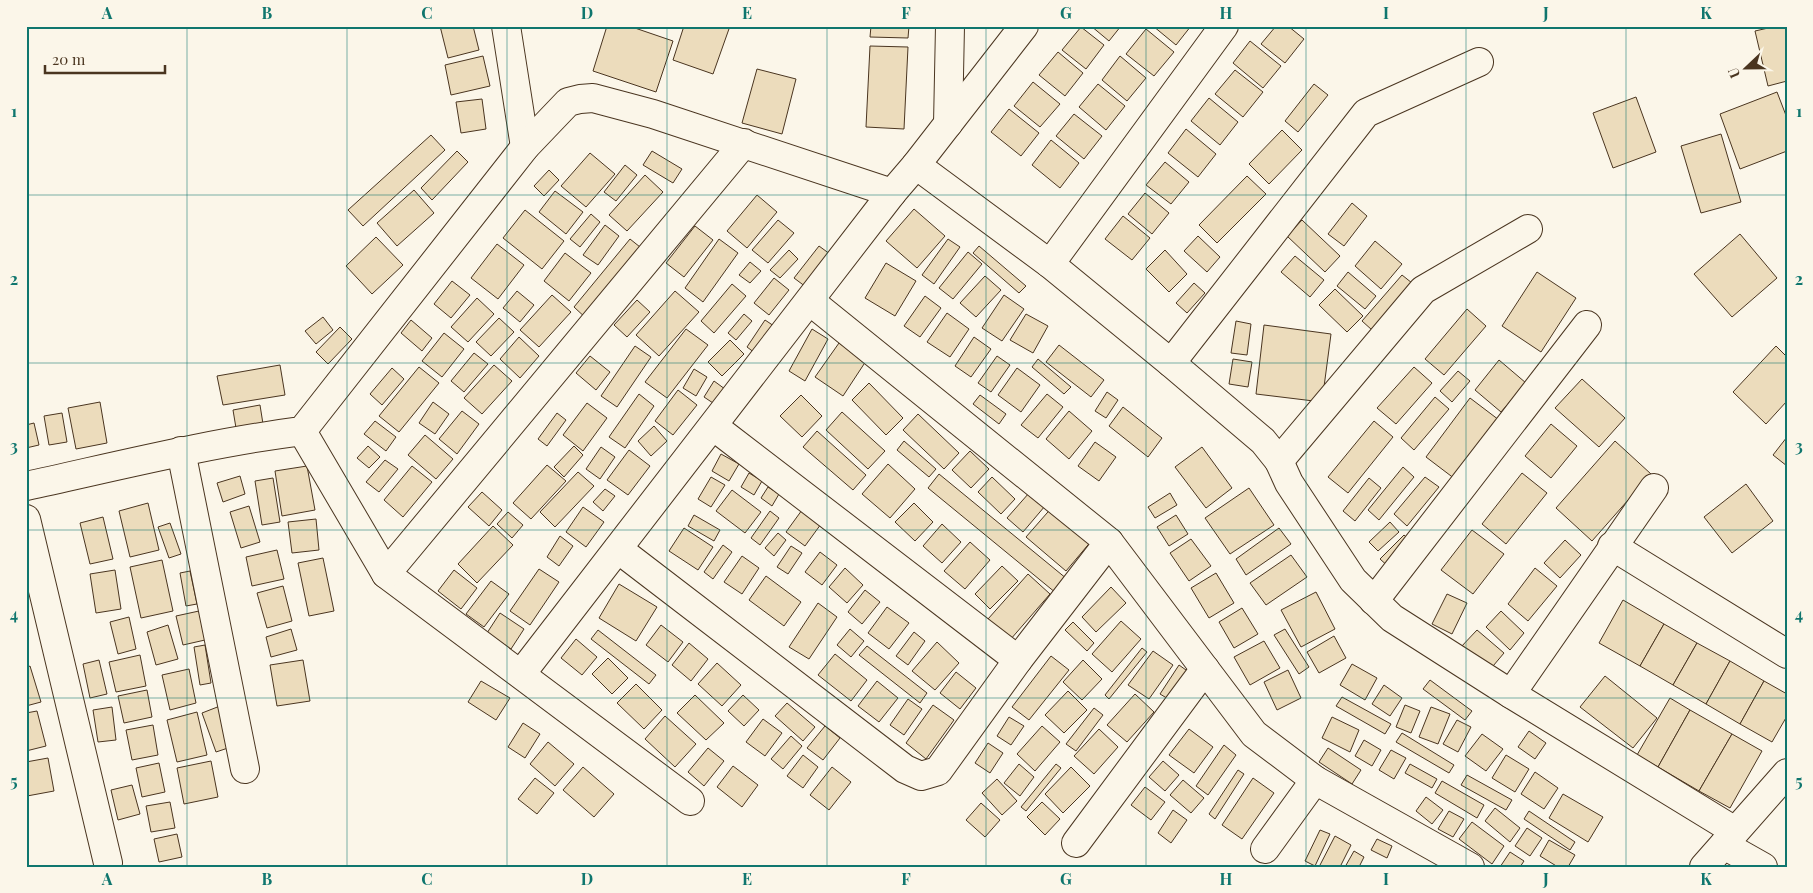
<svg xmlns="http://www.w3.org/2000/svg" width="1813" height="893" font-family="'Playfair Display',serif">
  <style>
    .building { fill: #ecdcbc; stroke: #4a3520 }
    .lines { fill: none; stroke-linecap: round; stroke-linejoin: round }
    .street-casing { stroke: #4a3520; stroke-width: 30 }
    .street { stroke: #fbf6e9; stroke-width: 28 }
    .grid { fill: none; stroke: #0f766e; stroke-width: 1; stroke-opacity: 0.55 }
    .neatline { fill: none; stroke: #0f766e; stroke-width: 2 }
    .grid-label { font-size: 16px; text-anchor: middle; font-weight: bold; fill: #0f766e }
  </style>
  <rect width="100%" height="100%" fill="#fbf6e9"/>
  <!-- building -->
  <g class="building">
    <polygon points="440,26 473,26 479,50 448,58"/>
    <polygon points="607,26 629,26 673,41 656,92 593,71"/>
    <polygon points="684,26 730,26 713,74 673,60"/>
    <polygon points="871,26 909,26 908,38 870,37"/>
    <polygon points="1091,26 1121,26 1109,41"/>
    <polygon points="1153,26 1191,26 1176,45"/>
    <polygon points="1276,26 1288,26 1304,39 1285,63 1261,44"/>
    <polygon points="1777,26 1787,26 1787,81 1768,86 1755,31"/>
    <polygon points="1081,27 1104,45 1086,69 1062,50"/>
    <polygon points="1146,29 1174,52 1154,76 1126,54"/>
    <polygon points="1250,41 1281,66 1263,88 1233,63"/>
    <polygon points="870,46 908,47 904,129 866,127"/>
    <polygon points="1058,52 1083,73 1065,96 1039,75"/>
    <polygon points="483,56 490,86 451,95 445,65"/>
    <polygon points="1120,56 1146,78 1127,101 1102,80"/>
    <polygon points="757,69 796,79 782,134 742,123"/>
    <polygon points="1235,70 1263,92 1243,117 1215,94"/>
    <polygon points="1033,82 1060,104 1040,127 1014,106"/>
    <polygon points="1098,84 1125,106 1106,130 1079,107"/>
    <polygon points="1314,84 1328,95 1298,132 1285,121"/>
    <polygon points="1777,92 1787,118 1787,151 1740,169 1720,114"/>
    <polygon points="1636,97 1656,152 1613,168 1593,113"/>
    <polygon points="1209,98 1238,122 1220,145 1191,121"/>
    <polygon points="482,99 486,129 461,133 456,102"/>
    <polygon points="1009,109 1039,133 1021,156 991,132"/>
    <polygon points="1074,114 1102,136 1084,159 1056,136"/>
    <polygon points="1186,129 1216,154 1198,177 1168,153"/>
    <polygon points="1282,130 1302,150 1269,184 1249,164"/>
    <polygon points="1721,134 1741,202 1701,213 1681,146"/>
    <polygon points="431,135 445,150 363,226 348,210"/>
    <polygon points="1051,140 1079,163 1060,188 1032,165"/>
    <polygon points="457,151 468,162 432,200 421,188"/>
    <polygon points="652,151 682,169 673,183 643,165"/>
    <polygon points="590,153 615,174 586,207 561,186"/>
    <polygon points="1165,162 1189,182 1171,204 1146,185"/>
    <polygon points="625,165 637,175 616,201 604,192"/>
    <polygon points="549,170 559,180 544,196 534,186"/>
    <polygon points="645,175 663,192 627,231 609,215"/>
    <polygon points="1247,176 1266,194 1217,243 1199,225"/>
    <polygon points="414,190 434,213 397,246 377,223"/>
    <polygon points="555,191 583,212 566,234 539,212"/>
    <polygon points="1145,193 1169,213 1152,234 1128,214"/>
    <polygon points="757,195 777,212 747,248 727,231"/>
    <polygon points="1352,203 1367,216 1344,246 1328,234"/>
    <polygon points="914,209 945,236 917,268 886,241"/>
    <polygon points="525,210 564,241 542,269 503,238"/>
    <polygon points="591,214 600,222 580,247 570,239"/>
    <polygon points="1123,216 1150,238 1132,260 1105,239"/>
    <polygon points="778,220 794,233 768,263 752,250"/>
    <polygon points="1302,220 1340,256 1325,272 1287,236"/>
    <polygon points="605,225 619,236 598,265 583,255"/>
    <polygon points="695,226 713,240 684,277 666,263"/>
    <polygon points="1740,234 1777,278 1732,317 1694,274"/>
    <polygon points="1198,236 1220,257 1207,272 1184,251"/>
    <polygon points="376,237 403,265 372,294 346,266"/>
    <polygon points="630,239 645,251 588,320 574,307"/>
    <polygon points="719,239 738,253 703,302 685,288"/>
    <polygon points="948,239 960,247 934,284 922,275"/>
    <polygon points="1375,241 1402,264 1381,289 1355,266"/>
    <polygon points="497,244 524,265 498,299 471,278"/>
    <polygon points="819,246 834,257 810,290 794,278"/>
    <polygon points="979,246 1026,286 1019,293 973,253"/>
    <polygon points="789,250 798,259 780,278 770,270"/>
    <polygon points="1165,250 1187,274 1169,292 1146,269"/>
    <polygon points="968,252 982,264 953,299 939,288"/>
    <polygon points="565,253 591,273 569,301 544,281"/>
    <polygon points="1295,256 1324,280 1310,297 1281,272"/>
    <polygon points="750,262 761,271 750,283 739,275"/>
    <polygon points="886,263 916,281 895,316 865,298"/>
    <polygon points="1348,272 1376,296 1365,309 1337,286"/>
    <polygon points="1537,272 1576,298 1541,352 1502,326"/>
    <polygon points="1402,275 1412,283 1372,330 1362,321"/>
    <polygon points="985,276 1001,290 976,317 960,303"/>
    <polygon points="774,278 789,290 769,315 754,303"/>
    <polygon points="452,281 470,295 451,318 434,304"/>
    <polygon points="1194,283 1205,293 1187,313 1176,303"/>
    <polygon points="732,284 746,296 714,333 701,321"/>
    <polygon points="1335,289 1363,316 1347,332 1319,305"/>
    <polygon points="517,291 534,305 520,322 503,308"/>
    <polygon points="675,291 699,312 659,356 636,335"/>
    <polygon points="552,295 571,312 539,347 520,330"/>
    <polygon points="1004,295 1024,309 1002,341 982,328"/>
    <polygon points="925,296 941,308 920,337 904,326"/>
    <polygon points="477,298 494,314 468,342 451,327"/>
    <polygon points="637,300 650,312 627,337 614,325"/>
    <polygon points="1467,309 1486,326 1444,375 1425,359"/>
    <polygon points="947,313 969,329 950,357 927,342"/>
    <polygon points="744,314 752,321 736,340 728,333"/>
    <polygon points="1026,314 1048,326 1033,353 1010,340"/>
    <polygon points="323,317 333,330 316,344 305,331"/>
    <polygon points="499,318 514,332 491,356 476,342"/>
    <polygon points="411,320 432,338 422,351 401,333"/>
    <polygon points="765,320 777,328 759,356 747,347"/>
    <polygon points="1236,321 1251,324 1247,355 1231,353"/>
    <polygon points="1264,325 1331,334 1322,402 1256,394"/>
    <polygon points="340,327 352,339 328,364 316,352"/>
    <polygon points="686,329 708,345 667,398 645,382"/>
    <polygon points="812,329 828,339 805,381 789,371"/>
    <polygon points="444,333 464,349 442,377 422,361"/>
    <polygon points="519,337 539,356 520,378 500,359"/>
    <polygon points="974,337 991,349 971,377 955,366"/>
    <polygon points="730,340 744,354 722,376 708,362"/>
    <polygon points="839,343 866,361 843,396 815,377"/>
    <polygon points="1059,345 1104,380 1091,397 1046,362"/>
    <polygon points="635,346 651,357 617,407 601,396"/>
    <polygon points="1776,346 1787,357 1787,401 1766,424 1733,392"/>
    <polygon points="474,353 488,364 464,392 451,381"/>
    <polygon points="590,356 610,372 596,390 576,373"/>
    <polygon points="997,356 1010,365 991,392 978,383"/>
    <polygon points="1038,359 1071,387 1064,394 1032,367"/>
    <polygon points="1233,359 1252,362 1248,387 1229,384"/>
    <polygon points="1499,360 1526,383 1501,412 1475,390"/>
    <polygon points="280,365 285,395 223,405 217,376"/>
    <polygon points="494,365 512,381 482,414 464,398"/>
    <polygon points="419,367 439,383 399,432 379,416"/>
    <polygon points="1414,367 1432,383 1396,424 1377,408"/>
    <polygon points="392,368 404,379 382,405 370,394"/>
    <polygon points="1017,368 1040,385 1021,412 998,395"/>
    <polygon points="694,369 707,377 696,396 683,388"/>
    <polygon points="1458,371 1470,381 1452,402 1440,391"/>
    <polygon points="1582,379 1625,418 1599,447 1555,408"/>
    <polygon points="714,381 729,392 719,407 704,397"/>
    <polygon points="869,383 903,418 886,435 852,400"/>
    <polygon points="678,390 697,405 673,435 655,421"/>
    <polygon points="1107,392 1118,400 1106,418 1095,411"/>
    <polygon points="639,394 654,406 625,448 609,437"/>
    <polygon points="1047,394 1063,407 1038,438 1021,425"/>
    <polygon points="801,395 822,416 802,437 780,416"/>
    <polygon points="980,395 1006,414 999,424 973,404"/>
    <polygon points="1435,397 1449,409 1414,450 1401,438"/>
    <polygon points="1470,398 1499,420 1455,479 1426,457"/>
    <polygon points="100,402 107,443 76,449 68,408"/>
    <polygon points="433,402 449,414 435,434 419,423"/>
    <polygon points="587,403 607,418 583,451 563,435"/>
    <polygon points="260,405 263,424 236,428 233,410"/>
    <polygon points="1123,407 1162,438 1148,457 1109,426"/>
    <polygon points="462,411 479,424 457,454 439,439"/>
    <polygon points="1069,411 1092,431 1069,459 1046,439"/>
    <polygon points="842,412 885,451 868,469 826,430"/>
    <polygon points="62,413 67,442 49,445 44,416"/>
    <polygon points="557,413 566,420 547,446 538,439"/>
    <polygon points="918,414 959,453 944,469 903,430"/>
    <polygon points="375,421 396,437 386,451 364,434"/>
    <polygon points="1374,421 1393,437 1348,493 1328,477"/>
    <polygon points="34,423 39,445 26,448 26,425"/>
    <polygon points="1551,424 1577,446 1551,478 1525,456"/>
    <polygon points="654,426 667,441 651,456 638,441"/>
    <polygon points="817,431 866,475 853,490 803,447"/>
    <polygon points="425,435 453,459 436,479 408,455"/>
    <polygon points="1787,437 1787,466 1773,455"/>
    <polygon points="904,441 936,469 929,477 897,450"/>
    <polygon points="1615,441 1651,474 1592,541 1556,508"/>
    <polygon points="1095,442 1116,457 1099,481 1078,466"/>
    <polygon points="368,446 380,457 369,468 357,458"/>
    <polygon points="574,446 583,455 564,477 554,467"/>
    <polygon points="601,447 615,457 600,479 586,469"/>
    <polygon points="1202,447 1232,488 1206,508 1175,467"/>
    <polygon points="629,450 650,466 628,495 607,480"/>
    <polygon points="970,451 989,469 971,488 952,470"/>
    <polygon points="721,454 739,464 729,481 712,471"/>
    <polygon points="385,460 398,469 379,492 366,482"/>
    <polygon points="888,464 915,489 890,518 862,494"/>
    <polygon points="547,465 566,481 531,519 513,503"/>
    <polygon points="307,466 315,510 282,516 275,471"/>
    <polygon points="412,466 432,482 403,517 384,500"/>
    <polygon points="1403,467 1414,477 1379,520 1368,510"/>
    <polygon points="578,472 594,486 555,527 540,512"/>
    <polygon points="749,473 762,481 754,495 741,487"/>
    <polygon points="1522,473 1547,493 1506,544 1482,524"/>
    <polygon points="939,474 1067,579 1056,593 928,488"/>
    <polygon points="240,476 245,494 223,502 217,483"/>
    <polygon points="711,477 725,485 711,507 698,499"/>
    <polygon points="992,477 1015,499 1001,514 978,492"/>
    <polygon points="1425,477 1439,487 1407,526 1394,514"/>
    <polygon points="273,478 280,522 262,525 255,481"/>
    <polygon points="1369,478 1381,488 1355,521 1343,511"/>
    <polygon points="1746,484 1773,521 1732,553 1704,517"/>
    <polygon points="768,487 779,494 772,506 761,498"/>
    <polygon points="1249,488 1274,525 1230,554 1205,518"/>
    <polygon points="605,489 615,496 603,511 593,502"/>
    <polygon points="732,490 761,512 745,533 716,511"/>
    <polygon points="482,492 502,510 489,526 468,507"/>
    <polygon points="1029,493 1045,506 1023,532 1007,518"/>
    <polygon points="1170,493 1177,505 1155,518 1148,507"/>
    <polygon points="148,503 159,550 130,557 119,511"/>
    <polygon points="914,503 933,522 915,541 895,522"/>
    <polygon points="1054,505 1093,539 1066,571 1026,537"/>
    <polygon points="249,506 260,542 241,548 230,512"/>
    <polygon points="583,507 604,522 586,547 566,532"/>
    <polygon points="802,510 821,524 805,546 786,532"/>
    <polygon points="770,511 779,518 760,545 751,538"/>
    <polygon points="508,512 523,525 512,538 497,524"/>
    <polygon points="694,515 720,530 714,541 688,526"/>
    <polygon points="1176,515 1188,534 1169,546 1157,527"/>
    <polygon points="103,517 113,559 90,564 80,523"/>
    <polygon points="316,519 319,550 292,553 288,522"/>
    <polygon points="1390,522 1399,532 1378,551 1369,542"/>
    <polygon points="170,523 181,554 169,558 158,527"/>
    <polygon points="942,524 961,542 942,563 923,546"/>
    <polygon points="493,526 513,545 477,583 458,564"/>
    <polygon points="684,528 713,547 698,570 669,551"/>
    <polygon points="1279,528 1291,544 1246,575 1236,559"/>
    <polygon points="1472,530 1504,554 1473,594 1441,570"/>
    <polygon points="778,533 786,540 774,556 765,548"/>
    <polygon points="1404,535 1414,544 1390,568 1380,559"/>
    <polygon points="560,536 573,546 559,566 547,557"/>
    <polygon points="1191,539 1211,566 1189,581 1170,553"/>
    <polygon points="1565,540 1581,555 1560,578 1544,563"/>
    <polygon points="970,542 990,560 965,589 944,571"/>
    <polygon points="723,545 732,552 713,579 704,572"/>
    <polygon points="791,546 802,553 788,574 777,567"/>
    <polygon points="277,550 284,579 252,586 246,557"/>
    <polygon points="820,552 837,565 822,585 805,572"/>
    <polygon points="1291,555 1307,577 1266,605 1250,583"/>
    <polygon points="742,556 759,568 742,594 724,582"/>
    <polygon points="323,558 334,611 309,616 298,563"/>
    <polygon points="162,560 173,611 141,618 130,567"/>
    <polygon points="1002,566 1018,581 990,609 975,594"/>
    <polygon points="845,568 863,585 847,603 829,587"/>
    <polygon points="1535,568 1557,586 1528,621 1508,604"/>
    <polygon points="539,569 559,582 530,625 510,611"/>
    <polygon points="115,570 121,609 96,613 90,574"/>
    <polygon points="454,570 477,588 461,609 438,591"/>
    <polygon points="190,571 197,604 186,606 180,573"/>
    <polygon points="1216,573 1234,603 1209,618 1191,588"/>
    <polygon points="1028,574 1050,594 1010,640 988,619"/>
    <polygon points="766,576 801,602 784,626 749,600"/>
    <polygon points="491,581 509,594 484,627 466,614"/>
    <polygon points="619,584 657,607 636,641 599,618"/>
    <polygon points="283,586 292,621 267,628 257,593"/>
    <polygon points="1111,587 1126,603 1096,632 1082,617"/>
    <polygon points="865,590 880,602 862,624 848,612"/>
    <polygon points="1316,592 1335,629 1301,647 1281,610"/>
    <polygon points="1447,594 1467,603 1452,634 1432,624"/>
    <polygon points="1623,600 1664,624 1640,666 1599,643"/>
    <polygon points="818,603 837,617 809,659 789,647"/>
    <polygon points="887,607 909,623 889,649 868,633"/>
    <polygon points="1242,608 1258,634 1234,648 1219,622"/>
    <polygon points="199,611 205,640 183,645 176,616"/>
    <polygon points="1501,611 1524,633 1510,650 1486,627"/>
    <polygon points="500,613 524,629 511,649 487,633"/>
    <polygon points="129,617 136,649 118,654 110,622"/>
    <polygon points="1121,621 1141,639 1112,672 1092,654"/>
    <polygon points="1073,622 1094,643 1087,651 1065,630"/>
    <polygon points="1664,624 1697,643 1673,685 1640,666"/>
    <polygon points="168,625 178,659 156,665 147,632"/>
    <polygon points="661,625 683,642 668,662 646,645"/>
    <polygon points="291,629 297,650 271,657 266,637"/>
    <polygon points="850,629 864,641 851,657 837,645"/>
    <polygon points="1285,629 1309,667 1299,674 1274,635"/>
    <polygon points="598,630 656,675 649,684 591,639"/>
    <polygon points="1477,630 1504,653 1488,672 1460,648"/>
    <polygon points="914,632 925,641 908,665 896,656"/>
    <polygon points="1334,636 1346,658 1319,673 1307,652"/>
    <polygon points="576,639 597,657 582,675 561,658"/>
    <polygon points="1264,641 1280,668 1250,685 1234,657"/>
    <polygon points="937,642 959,663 935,690 912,671"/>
    <polygon points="689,643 708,659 691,681 672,665"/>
    <polygon points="1697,643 1730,661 1706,704 1673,685"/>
    <polygon points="205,645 211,683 200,685 194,647"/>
    <polygon points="867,646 927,693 920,703 859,655"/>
    <polygon points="1142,648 1147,652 1109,699 1105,695"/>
    <polygon points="1153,651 1173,665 1149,699 1128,685"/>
    <polygon points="835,654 867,680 851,701 818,675"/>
    <polygon points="140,655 146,686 116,692 109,662"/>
    <polygon points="1051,656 1069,670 1029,720 1012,707"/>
    <polygon points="608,658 628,678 612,694 592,674"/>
    <polygon points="99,660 107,694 90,698 83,664"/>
    <polygon points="303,660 310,701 277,706 270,665"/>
    <polygon points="1083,660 1102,679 1082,700 1063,682"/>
    <polygon points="1730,661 1764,681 1740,724 1706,704"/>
    <polygon points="717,663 741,685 722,706 698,684"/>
    <polygon points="1352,664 1377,678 1365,700 1340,685"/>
    <polygon points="1179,665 1193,675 1175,703 1160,694"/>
    <polygon points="30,666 41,702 26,706 26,668"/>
    <polygon points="189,669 196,703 170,710 162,675"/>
    <polygon points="1288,670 1301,698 1277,710 1264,682"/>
    <polygon points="956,672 976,688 960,709 940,693"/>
    <polygon points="1605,676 1657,718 1633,748 1580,707"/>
    <polygon points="1430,680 1472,711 1465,720 1423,689"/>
    <polygon points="481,681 510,698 496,720 468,702"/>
    <polygon points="877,681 898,698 879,722 858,706"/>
    <polygon points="1764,681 1787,694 1787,716 1772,742 1740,724"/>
    <polygon points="636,684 662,710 644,729 617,703"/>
    <polygon points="1384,685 1402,698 1390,716 1372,704"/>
    <polygon points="147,690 152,717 124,723 118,696"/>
    <polygon points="1068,691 1087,710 1064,733 1045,715"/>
    <polygon points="1135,694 1154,712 1127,742 1107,725"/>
    <polygon points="695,695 724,723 706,740 677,713"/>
    <polygon points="743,695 759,710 744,726 728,711"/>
    <polygon points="1342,697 1391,724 1385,734 1336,706"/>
    <polygon points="1670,698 1690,710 1658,767 1637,755"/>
    <polygon points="908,699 922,709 904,735 890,725"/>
    <polygon points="787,703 815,727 803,741 775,716"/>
    <polygon points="933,705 954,720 926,759 906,743"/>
    <polygon points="1405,705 1420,711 1411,733 1396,727"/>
    <polygon points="220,706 234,746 216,752 202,713"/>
    <polygon points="112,707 116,740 98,742 93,710"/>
    <polygon points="1431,707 1450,714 1438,744 1419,737"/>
    <polygon points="1094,708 1103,715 1076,751 1066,744"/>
    <polygon points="1690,710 1732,734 1699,791 1658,767"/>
    <polygon points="37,711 46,746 26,751 26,713"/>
    <polygon points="197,712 207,755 177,762 167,720"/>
    <polygon points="665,716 696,744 675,767 645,739"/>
    <polygon points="1009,717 1024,726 1011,745 997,736"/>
    <polygon points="1332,717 1359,730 1350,752 1322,738"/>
    <polygon points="763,719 782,733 765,756 746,742"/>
    <polygon points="1457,720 1471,727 1458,752 1443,744"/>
    <polygon points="523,723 540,734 525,758 508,747"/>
    <polygon points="153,725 158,755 132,760 126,730"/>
    <polygon points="825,726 840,738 823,760 807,748"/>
    <polygon points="1042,726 1060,742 1035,771 1017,754"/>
    <polygon points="1099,729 1118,747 1094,774 1074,756"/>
    <polygon points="1189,729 1213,747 1194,773 1169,755"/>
    <polygon points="1529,731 1546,743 1535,759 1518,747"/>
    <polygon points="1402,733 1454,765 1449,773 1396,742"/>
    <polygon points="1482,734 1503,749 1486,771 1465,756"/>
    <polygon points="1732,734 1762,751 1730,808 1699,791"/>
    <polygon points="791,736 802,746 783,769 771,759"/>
    <polygon points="1364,740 1381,750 1372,766 1355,756"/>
    <polygon points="548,742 574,764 555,786 530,764"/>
    <polygon points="988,743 1003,753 990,773 975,763"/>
    <polygon points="1224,745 1236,755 1208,795 1196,786"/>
    <polygon points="708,748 724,761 704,786 688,772"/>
    <polygon points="1328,748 1361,770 1352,784 1319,762"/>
    <polygon points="1391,750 1406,758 1394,779 1379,770"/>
    <polygon points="803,755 818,767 803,788 787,776"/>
    <polygon points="1506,755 1529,769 1515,792 1492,778"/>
    <polygon points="48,758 54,791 27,796 26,762"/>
    <polygon points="211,761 218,797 184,804 177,768"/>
    <polygon points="1163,761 1179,775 1165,791 1149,777"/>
    <polygon points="159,763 165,792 142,797 136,768"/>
    <polygon points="1019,764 1034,777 1020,796 1004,783"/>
    <polygon points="1056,764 1061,768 1026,811 1021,807"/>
    <polygon points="1410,764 1437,779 1432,788 1405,773"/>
    <polygon points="733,766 758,785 742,807 717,787"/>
    <polygon points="583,767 614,794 594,817 563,790"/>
    <polygon points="832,767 851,782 829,810 810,795"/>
    <polygon points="1071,767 1090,786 1063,813 1045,794"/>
    <polygon points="1238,770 1244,774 1215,819 1209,814"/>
    <polygon points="1535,772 1558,788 1544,809 1521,794"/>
    <polygon points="1467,775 1512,800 1506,810 1461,785"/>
    <polygon points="535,778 554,793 537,814 518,799"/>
    <polygon points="1253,778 1274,793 1242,839 1222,825"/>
    <polygon points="997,779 1017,801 1002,815 982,793"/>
    <polygon points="1183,780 1204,798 1191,813 1170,795"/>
    <polygon points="1442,781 1484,805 1477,818 1435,793"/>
    <polygon points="132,785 140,814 118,820 111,790"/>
    <polygon points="1145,787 1165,802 1151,820 1131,805"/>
    <polygon points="1563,794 1603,817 1588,842 1549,818"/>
    <polygon points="1426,797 1443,810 1432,824 1416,811"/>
    <polygon points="170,802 175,828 151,832 146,806"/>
    <polygon points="1042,802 1060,819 1045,835 1027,817"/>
    <polygon points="981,803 1000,820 985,837 966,820"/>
    <polygon points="1495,808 1520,828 1510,842 1485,821"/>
    <polygon points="1173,810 1187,820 1171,843 1158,833"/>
    <polygon points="1449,811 1464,819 1453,837 1438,829"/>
    <polygon points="1529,811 1575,842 1570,850 1524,819"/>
    <polygon points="1472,822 1504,846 1492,864 1459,839"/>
    <polygon points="1527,828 1542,838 1530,856 1515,846"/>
    <polygon points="1320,830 1330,834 1315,866 1305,861"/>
    <polygon points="177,834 182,857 159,862 154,839"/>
    <polygon points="1335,836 1351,845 1340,867 1319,867"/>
    <polygon points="1377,839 1392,846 1387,858 1371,850"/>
    <polygon points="1549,840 1575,855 1568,867 1558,867 1540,856"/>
    <polygon points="1354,851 1364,857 1359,867 1345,867"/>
    <polygon points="1510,852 1524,861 1520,867 1500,867"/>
  </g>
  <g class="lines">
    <!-- street casing -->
    <g class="street-casing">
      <g id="street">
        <polyline points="506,26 525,147"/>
        <polyline points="948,124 950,26"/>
        <polyline points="916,165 1050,264 1171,363 1263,441 1279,461 1289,483 1353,580 1392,618 1511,694 1735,831"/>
        <polyline points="1050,264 1224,26"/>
        <polyline points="810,301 1109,542 1254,734 1315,780 1470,867"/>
        <polyline points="1171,363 1366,113 1479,62"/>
        <polyline points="713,426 1018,660"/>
        <polyline points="302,431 386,574 690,801"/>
        <polyline points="181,451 245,769"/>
        <polyline points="1279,461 1423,290 1528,229"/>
        <path d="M26,486C118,466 209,443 302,431L525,147L568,102L580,99L593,98L653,114L892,193"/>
        <polyline points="26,519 108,863"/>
        <polyline points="1612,546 1787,654"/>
        <polyline points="618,549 905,769 921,776 938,771 1018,660 1109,542"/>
        <polyline points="386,574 744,143"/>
        <polyline points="1374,601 1587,325"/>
        <polyline points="521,674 892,193 916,165 1024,26"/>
        <polyline points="1511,694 1654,488"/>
        <polyline points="1076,843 1205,669"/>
        <polyline points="1724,845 1763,867"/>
        <polyline points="1265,849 1315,780"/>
        <polyline points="1704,867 1787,773"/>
      </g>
    </g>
    <!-- street -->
    <use href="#street" class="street"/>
  </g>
  <!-- grid -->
  <path class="grid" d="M187,26V867M347,26V867M507,26V867M667,26V867M827,26V867M986,26V867M1146,26V867M1306,26V867M1466,26V867M1626,26V867M26,195H1787M26,363H1787M26,530H1787M26,698H1787"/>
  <!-- border -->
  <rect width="1813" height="893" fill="none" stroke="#fbf6e9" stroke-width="55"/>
  <!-- north arrow -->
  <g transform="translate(1746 68) rotate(248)" stroke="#fbf6e9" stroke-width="4" paint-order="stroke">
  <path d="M0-4L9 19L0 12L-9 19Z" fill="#4a3520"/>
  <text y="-8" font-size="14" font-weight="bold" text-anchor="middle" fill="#4a3520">U</text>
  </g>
  <!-- scale -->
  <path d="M45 65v8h120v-8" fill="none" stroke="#4a3520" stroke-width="2.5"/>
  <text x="52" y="65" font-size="15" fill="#4a3520" stroke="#fbf6e9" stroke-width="4" paint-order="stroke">20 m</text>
  <rect x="28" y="28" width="1758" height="838" class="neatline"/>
  <g class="grid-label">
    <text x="107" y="19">A</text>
    <text x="267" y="19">B</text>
    <text x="427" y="19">C</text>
    <text x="587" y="19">D</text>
    <text x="747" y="19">E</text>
    <text x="906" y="19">F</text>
    <text x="1066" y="19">G</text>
    <text x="1226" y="19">H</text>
    <text x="1386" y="19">I</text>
    <text x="1546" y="19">J</text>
    <text x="1706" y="19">K</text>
    <text x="14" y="117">1</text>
    <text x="1799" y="117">1</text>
    <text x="14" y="285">2</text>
    <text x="1799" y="285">2</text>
    <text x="14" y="452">3</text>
    <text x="1799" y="452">3</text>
    <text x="14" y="620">4</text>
    <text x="1799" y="620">4</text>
    <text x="14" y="787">5</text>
    <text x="1799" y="787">5</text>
    <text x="107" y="885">A</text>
    <text x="267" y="885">B</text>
    <text x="427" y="885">C</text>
    <text x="587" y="885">D</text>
    <text x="747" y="885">E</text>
    <text x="906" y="885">F</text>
    <text x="1066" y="885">G</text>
    <text x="1226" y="885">H</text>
    <text x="1386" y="885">I</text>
    <text x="1546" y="885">J</text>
    <text x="1706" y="885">K</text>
  </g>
</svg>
